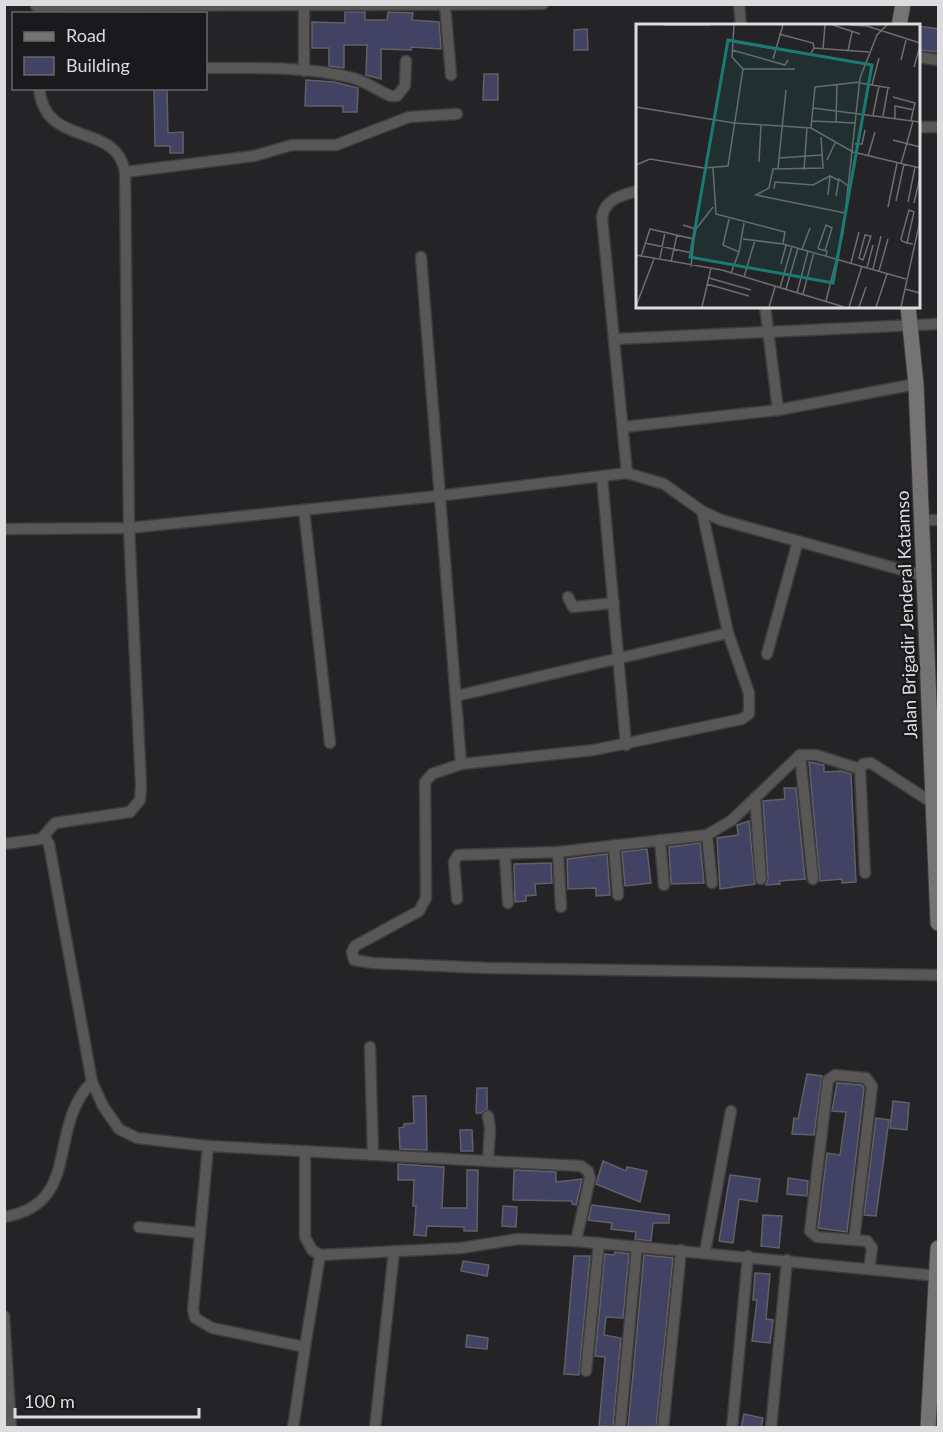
<svg xmlns="http://www.w3.org/2000/svg" width="943" height="1432" font-family="Lato,sans-serif">
  <style>
    .building { fill: #424364; stroke: #606164; stroke-width: 1.5 }
    .lines { fill: none; stroke-linecap: round; stroke-linejoin: round }
    .street-casing { stroke: #3e3d40; stroke-width: 13 }
    .secondary-casing { stroke: #3e3d40; stroke-width: 17 }
    .street { stroke: #585756; stroke-width: 10 }
    .secondary { stroke: #767472; stroke-width: 15 }
    .labels { text-anchor: middle; dominant-baseline: central; stroke-width: 4.5; stroke-linejoin: round; paint-order: stroke }
    .street-label { font-size: 18px; fill: #dddcde; stroke: #1a191c }
    .inset-road { fill: none; stroke: #6e6d70; stroke-width: 1.5 }
    .view { fill: #197b74; fill-opacity: 0.15; stroke: #197b74; stroke-width: 3 }
    .inset-edge { fill: none; stroke: #dddcde; stroke-width: 3 }
  </style>
  <rect width="100%" height="100%" fill="#242326"/>
  <!-- building -->
  <g class="building">
    <polygon points="345,12 365,12 365,20 387,20 388,12 413,13 412,20 439,22 441,49 411,47 411,50 381,49 381,79 366,75 367,45 344,45 344,68 329,66 329,48 312,48 312,22 345,23"/>
    <polygon points="918,26 939,29 939,52 918,50"/>
    <polygon points="587,29 588,50 574,50 574,30"/>
    <polygon points="484,74 498,74 498,100 483,100"/>
    <polygon points="306,80 334,82 358,88 357,112 343,112 343,106 305,106"/>
    <polygon points="154,90 167,90 168,133 183,132 183,153 170,153 170,146 155,146"/>
    <polygon points="809,762 824,765 824,772 841,771 851,774 856,882 842,883 842,879 820,881"/>
    <polygon points="784,788 796,788 805,879 779,881 780,884 766,885 768,878 763,801 785,799"/>
    <polygon points="749,821 755,884 720,889 717,838 738,835 737,825"/>
    <polygon points="700,843 704,883 671,884 669,847"/>
    <polygon points="647,849 651,883 625,886 622,852"/>
    <polygon points="607,854 610,895 596,896 596,888 568,889 567,859"/>
    <polygon points="551,863 552,883 535,884 536,895 526,896 526,901 515,902 514,864"/>
    <polygon points="807,1074 822,1076 814,1135 792,1134 794,1118 798,1119"/>
    <polygon points="837,1083 862,1085 864,1088 847,1232 818,1228 827,1153 840,1155 846,1112 832,1111"/>
    <polygon points="477,1088 487,1088 487,1109 481,1113 476,1113"/>
    <polygon points="413,1096 426,1096 427,1150 400,1149 399,1128 404,1127 404,1124 414,1123"/>
    <polygon points="893,1101 909,1103 907,1130 890,1128"/>
    <polygon points="876,1118 889,1120 876,1216 864,1215"/>
    <polygon points="460,1130 472,1130 473,1151 461,1151"/>
    <polygon points="603,1161 626,1171 627,1167 647,1171 640,1202 596,1184"/>
    <polygon points="398,1164 444,1167 442,1208 467,1208 467,1170 478,1170 477,1231 464,1231 464,1227 427,1226 426,1236 414,1235 416,1206 413,1206 414,1180 398,1180"/>
    <polygon points="514,1170 556,1172 556,1182 582,1179 576,1205 572,1204 572,1201 513,1200"/>
    <polygon points="730,1175 760,1179 757,1202 739,1199 733,1243 719,1241"/>
    <polygon points="788,1178 808,1181 807,1196 787,1194"/>
    <polygon points="592,1205 669,1215 669,1223 653,1223 651,1241 635,1239 636,1232 611,1229 612,1223 588,1220"/>
    <polygon points="503,1206 517,1207 516,1227 502,1226"/>
    <polygon points="763,1215 782,1216 779,1248 761,1246"/>
    <polygon points="615,1252 629,1254 623,1318 606,1317 604,1335 621,1338 613,1427 599,1426 605,1357 595,1356 605,1254 614,1255"/>
    <polygon points="644,1255 673,1258 656,1428 628,1428"/>
    <polygon points="574,1256 590,1256 579,1375 564,1374"/>
    <polygon points="463,1261 489,1265 487,1276 461,1271"/>
    <polygon points="755,1273 770,1274 766,1319 773,1320 770,1343 752,1341 757,1300 753,1300"/>
    <polygon points="467,1335 488,1338 487,1349 466,1347"/>
    <polygon points="744,1414 763,1418 761,1428 741,1428"/>
  </g>
  <g class="lines">
    <!-- street casing -->
    <g class="street-casing">
      <g id="street">
        <polyline points="739,4 741,26"/>
        <polyline points="445,5 451,75"/>
        <polyline points="36,6 543,4"/>
        <polyline points="918,57 938,60"/>
        <path d="M206,68C253,68 307,66 353,78C367,82 378,91 391,96H397L405,86L406,61"/>
        <polyline points="304,71 304,4"/>
        <polyline points="918,127 938,127"/>
        <polyline points="125,172 254,156 292,145 336,145 409,117 457,114"/>
        <polyline points="421,257 461,764"/>
        <polyline points="765,306 778,410"/>
        <polyline points="615,339 938,324"/>
        <polyline points="624,427 778,410 916,384"/>
        <path d="M627,473L602,217C605,199 622,195 637,191"/>
        <polyline points="602,477 626,745"/>
        <polyline points="304,510 330,743"/>
        <polyline points="702,511 728,633 749,693 749,714 742,719 594,750 461,764 432,774 425,782 426,898 419,911 355,946 352,952 354,960 373,963 486,968 938,975"/>
        <polyline points="922,520 938,520"/>
        <polyline points="4,529 129,528 438,496 627,473 664,484 702,511 721,520 924,576"/>
        <polyline points="568,597 573,607 614,603"/>
        <polyline points="767,654 798,541"/>
        <polyline points="456,696 728,633"/>
        <polyline points="755,798 761,879"/>
        <polyline points="707,835 712,883"/>
        <polyline points="45,837 49,844 92,1082 103,1106 119,1129 137,1138 208,1146 581,1166 588,1171 590,1178 576,1241"/>
        <polyline points="660,840 664,885"/>
        <path d="M4,844L41,839L55,823L130,812L140,800L141,786L129,528L125,172C116,120 45,150 39,88"/>
        <polyline points="614,845 618,895"/>
        <polyline points="558,852 561,907"/>
        <polyline points="505,855 508,903"/>
        <polyline points="865,873 860,769 863,764 871,763 931,802"/>
        <polyline points="813,879 800,755 816,755 860,769"/>
        <polyline points="457,899 454,862 458,855 558,852 707,835 732,820 800,755"/>
        <polyline points="370,1047 373,1155"/>
        <polyline points="488,1116 490,1128 488,1161"/>
        <polyline points="208,1146 193,1310 195,1318 212,1328 305,1347 320,1255"/>
        <polyline points="305,1151 305,1237 312,1250 320,1255 461,1248 518,1239 576,1241 938,1276"/>
        <path d="M4,1217C83,1204 46,1128 92,1082"/>
        <polyline points="139,1227 200,1233"/>
        <polyline points="854,1240 872,1086 866,1078 835,1075 828,1080 810,1231 817,1237 867,1241 872,1248 869,1269"/>
        <polyline points="705,1252 731,1111"/>
        <polyline points="4,1316 11,1428"/>
        <polyline points="586,1371 599,1243"/>
        <polyline points="293,1428 305,1347"/>
        <polyline points="375,1428 394,1251"/>
        <polyline points="620,1428 637,1246"/>
        <polyline points="663,1428 681,1250"/>
        <polyline points="732,1428 748,1256"/>
        <polyline points="771,1428 787,1260"/>
      </g>
    </g>
    <!-- secondary casing -->
    <g class="secondary-casing">
      <g id="secondary">
        <polyline points="899,26 903,4"/>
        <polyline points="908,306 916,384 938,923"/>
        <polyline points="928,1428 938,1248"/>
      </g>
    </g>
    <!-- street -->
    <use href="#street" class="street"/>
    <!-- secondary -->
    <use href="#secondary" class="secondary"/>
  </g>
  <g class="labels">
    <!-- street labels -->
    <g class="street-label">
      <text transform="translate(906 615) rotate(-92)">Jalan Brigadir Jenderal Katamso</text>
    </g>
  </g>
  <!-- overview -->
  <g transform="translate(636 24)">
    <rect width="284" height="284" fill="#242326"/>
    <path class="inset-road" d="M28,1H74M197,1L224,10M214,1L231,2L284,19M143,10L177,19L178,24M98,18L174,31L178,24L233,28M187,25L189,1M96,26L149,41L152,36M212,27L216,8M137,35L147,1M265,36L270,16M278,43L284,22M107,45H159M224,59L254,64M236,61L243,34M257,73L279,79L275,96M0,83L98,99L175,104L217,128L284,144M177,84L284,98M237,91L243,62M247,92L252,64M259,94V82L278,86M176,97L219,99M200,99L201,60M175,104L179,63L224,58M185,113L187,144L137,145L133,164L120,171L209,189M257,116L284,123M219,120H226L229,106M232,132L239,108M143,134L186,131M191,136L199,119M123,138L125,101M265,140L277,97M0,141L14,135L68,144L92,142L107,45L96,33L98,1M77,144L80,190L149,208L147,219M142,144L150,66M168,146L171,104M138,165L139,158L177,161L194,152M192,171L194,152L202,156M200,172L203,155L212,162M260,177L268,140M272,178L279,143M278,179L284,153M252,183L261,139M93,195L87,221L103,228L108,199M60,205L77,183M229,211L235,212L227,236L223,234ZM107,215L147,220L270,255M9,219L56,229M271,219L278,188L273,186L265,215L266,217L271,219L277,220M166,225L174,204M189,227L196,204L190,201L182,224L183,225L191,227L190,232M0,231L86,246L208,283M5,233L14,205L58,215L60,205L47,201M24,234L29,208M35,238L41,211M215,239L223,208M145,240L150,221M55,243L58,215M231,244L237,221M237,245L245,212M243,247L252,215M95,249L103,228M108,253L119,216M73,254L115,266M71,260L113,272M144,264L156,222M150,265L162,224M269,265L284,197M161,269L172,227M167,270L178,228M190,277L207,209L224,54L241,11L251,1M0,282L18,235M66,283L75,244M133,283L139,263M213,283L226,242M223,283L230,263M240,283L251,250M265,283L269,265L284,269"/>
    <path class="view" d="M92,16L236,41L197,259L54,233Z"/>
    <rect width="284" height="284" class="inset-edge"/>
  </g>
  <!-- border -->
  <rect width="943" height="1432" fill="none" stroke="#dddcde" stroke-width="12"/>
  <!-- legend -->
  <rect x="12" y="12" width="195" height="78" fill="#1a191c" stroke="#68676a" stroke-width="1.5"/>
  <rect x="24" y="32" width="30" height="9" fill="#767472" stroke="#68676a" stroke-width="1.5"/>
  <text x="66" y="42" font-size="18" fill="#dddcde">Road</text>
  <rect x="24" y="57" width="30" height="18" fill="#424364" stroke="#68676a" stroke-width="1.5"/>
  <text x="66" y="72" font-size="18" fill="#dddcde">Building</text>
  <!-- scale -->
  <path d="M15 1408v9h184v-9" fill="none" stroke="#dddcde" stroke-width="3"/>
  <text x="24" y="1408" font-size="18" fill="#dddcde" stroke="#1a191c" stroke-width="4.5" paint-order="stroke">100 m</text>
</svg>
